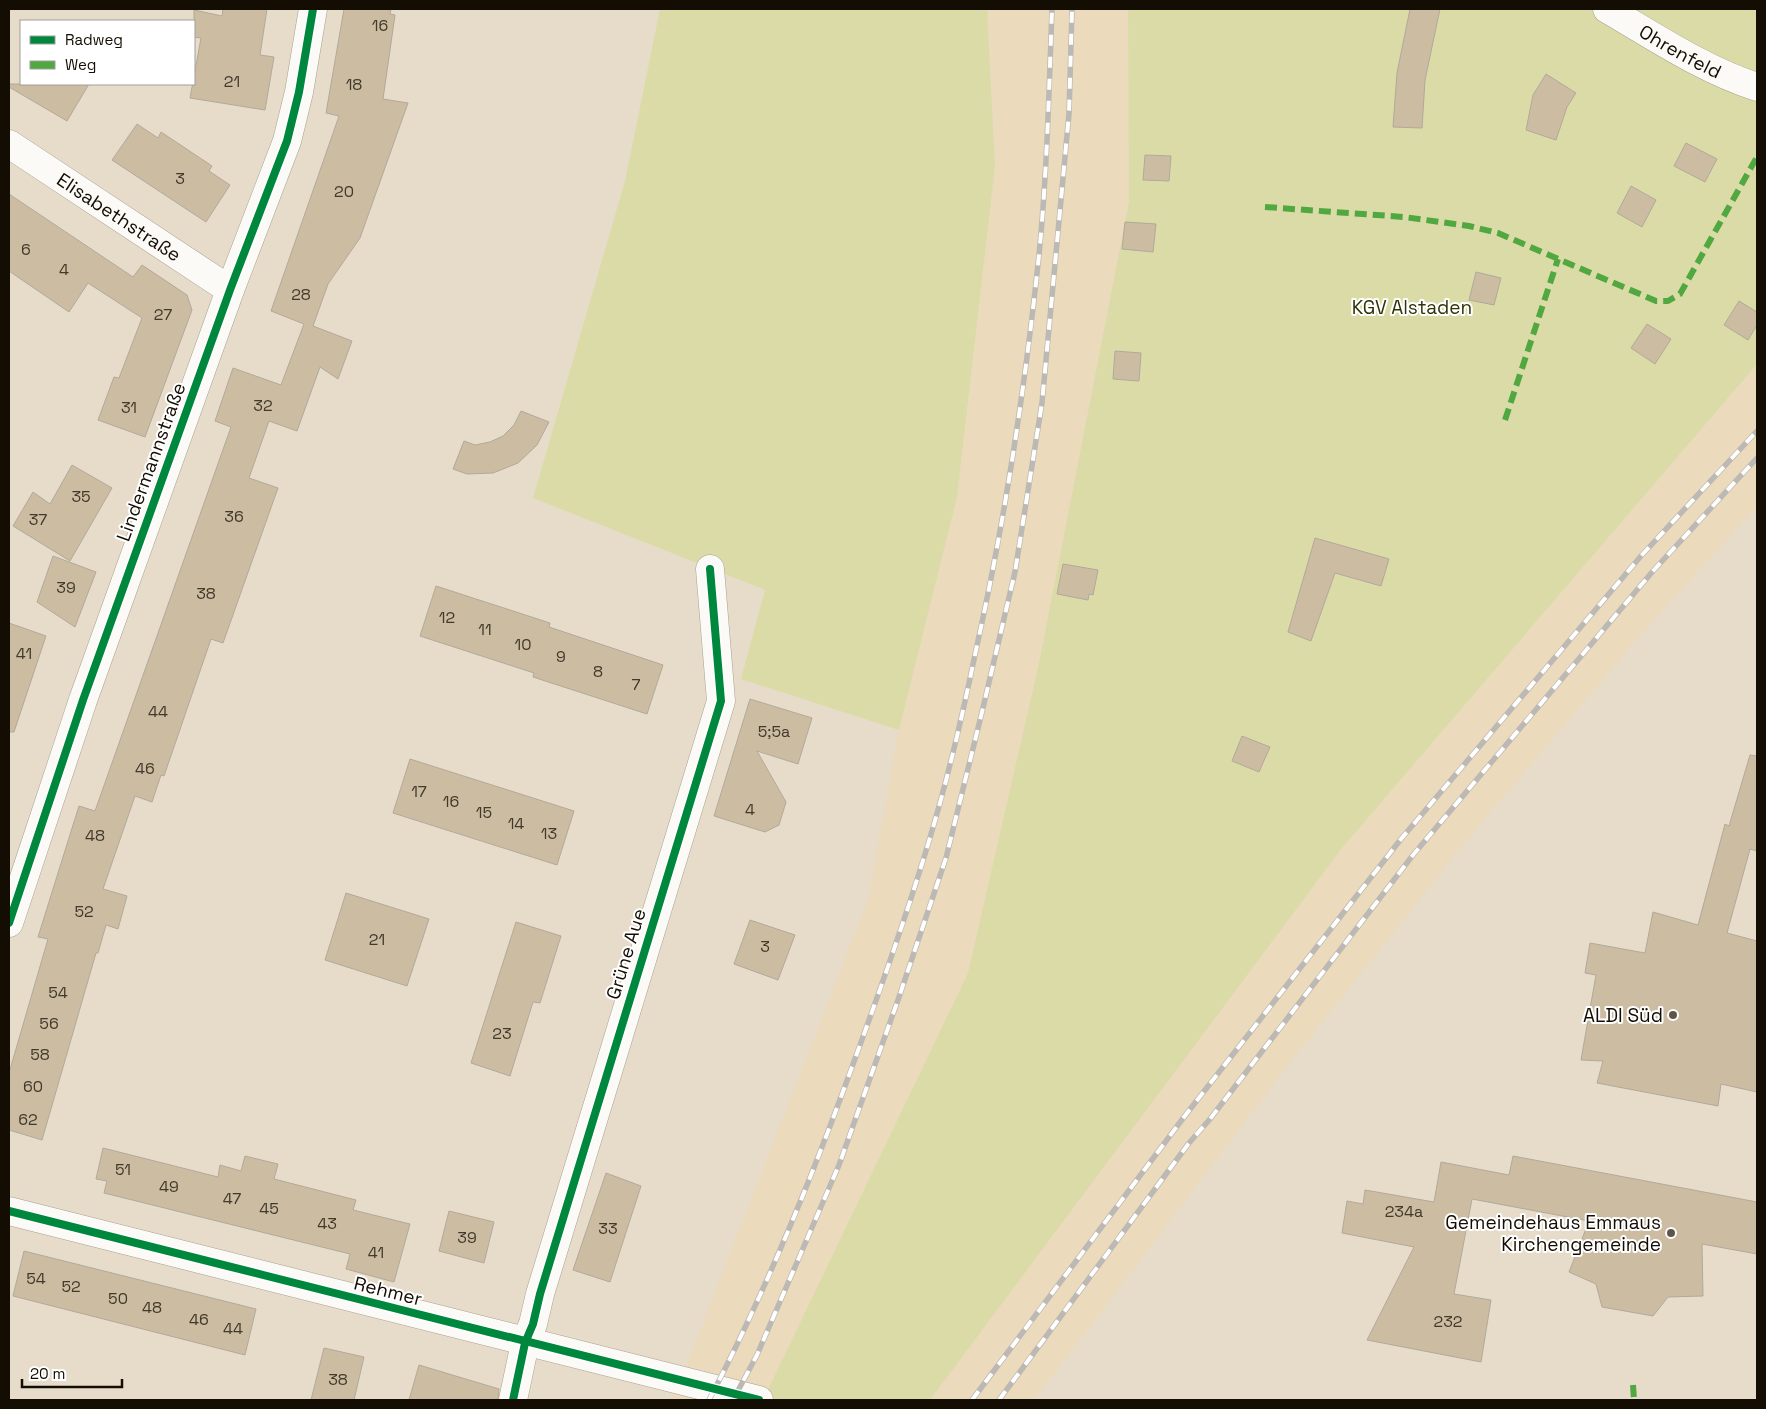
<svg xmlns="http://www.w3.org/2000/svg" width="1766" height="1409" font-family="'Space Grotesk',sans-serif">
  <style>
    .built { fill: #ebdabc }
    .green { fill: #dbdba7 }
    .building { fill: #ccbda2; stroke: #b1a99b }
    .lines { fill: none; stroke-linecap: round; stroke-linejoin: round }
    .minor-casing { stroke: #a8a092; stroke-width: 29 }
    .minor { stroke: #fbfaf7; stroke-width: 28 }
    .rail-casing { stroke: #bcb8b4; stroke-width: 5.5 }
    .rail { stroke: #fff; stroke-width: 4; stroke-dasharray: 11; stroke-linecap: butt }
    .quiet { stroke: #51a840; stroke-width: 6; stroke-dasharray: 12 6; stroke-linecap: butt }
    .cycleway-casing { stroke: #fff; stroke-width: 11 }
    .cycleway { stroke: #00873e; stroke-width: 8 }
    .poi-dot { fill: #5d5549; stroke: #fff; stroke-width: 2 }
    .labels { text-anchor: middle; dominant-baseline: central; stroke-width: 4; stroke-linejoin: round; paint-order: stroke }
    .number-label { font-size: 16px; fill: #41392b }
    .street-label { font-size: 19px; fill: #130d03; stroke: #fff }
    .park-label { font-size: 19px; fill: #2f3306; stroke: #fff }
    .poi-label { font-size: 19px; fill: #130d03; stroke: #fff; text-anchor: end }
  </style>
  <rect width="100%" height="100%" fill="#e7dcca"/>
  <!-- built -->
  <g class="built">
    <polygon points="987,9 1128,9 1129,202 1039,663 968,973 763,1400 673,1400 868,900 899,730 957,497 995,166"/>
    <polygon points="1757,364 1757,506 1638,638 1466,841 1282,1073 1034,1400 930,1400 1342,848"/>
  </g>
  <!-- green -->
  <g class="green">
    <polygon points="660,9 987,9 995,166 957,497 899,730 741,679 765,590 533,498 625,181"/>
    <polygon points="1128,9 1757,9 1757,364 1342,848 930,1400 763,1400 968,973 1039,663 1129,202"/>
  </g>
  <!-- building -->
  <g class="building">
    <polygon points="223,9 267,9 260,55 274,57 265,110 190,98 201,38 194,37 194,10 222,16"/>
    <polygon points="344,9 391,9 390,14 395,15 383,99 408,103 360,238 328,284 313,326 352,341 338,379 320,367 297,431 269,421 249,478 278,488 223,643 211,639 164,776 161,775 152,802 135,796 103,889 127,896 118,929 106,925 98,953 96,953 42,1140 9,1130 9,1073 48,939 38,937 79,806 95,811 231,427 215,421 233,368 281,385 304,324 271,311 339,116 326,113"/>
    <polygon points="1410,9 1440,9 1425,80 1422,128 1393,127 1397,73"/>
    <polygon points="1546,74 1576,93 1567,107 1556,140 1526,130 1533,95"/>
    <polygon points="9,84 89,84 67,121 9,87"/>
    <polygon points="137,124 158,138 161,132 212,166 209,171 230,185 206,222 112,160"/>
    <polygon points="1686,143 1717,159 1705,182 1674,166"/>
    <polygon points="1145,155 1171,156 1169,181 1143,180"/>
    <polygon points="1631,186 1656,200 1642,227 1617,213"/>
    <polygon points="9,194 133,277 142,265 187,295 192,310 145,437 98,420 114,377 119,378 142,318 88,283 69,312 9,271"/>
    <polygon points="1125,222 1156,224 1153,252 1122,249"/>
    <polygon points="1476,272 1501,278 1494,305 1469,300"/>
    <polygon points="1739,301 1757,312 1757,325 1748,340 1724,325"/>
    <polygon points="1647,324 1671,339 1655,364 1631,348"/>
    <polygon points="1115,351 1141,353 1139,381 1113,379"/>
    <polygon points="521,411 549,422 537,445 518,463 493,473 467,474 453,469 464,441 475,445 490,442 503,436 514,425"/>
    <polygon points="72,465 112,488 70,561 13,526 33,492 50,504"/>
    <polygon points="1315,538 1389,559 1381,586 1335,573 1311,641 1288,632"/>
    <polygon points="53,556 96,572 75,627 37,602"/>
    <polygon points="1063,564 1098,570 1093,595 1089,594 1088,600 1057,594"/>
    <polygon points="436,586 550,623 549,627 663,665 647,714 533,677 534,673 420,636"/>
    <polygon points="9,623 46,636 14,732 9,732"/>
    <polygon points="750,699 812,718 798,764 757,751 786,802 779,825 765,832 714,816"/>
    <polygon points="1242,736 1270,747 1259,772 1232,761"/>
    <polygon points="1750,755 1757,756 1757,851 1750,849 1727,933 1757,941 1757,1092 1721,1084 1718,1106 1597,1083 1603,1061 1581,1060 1596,975 1585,973 1590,943 1645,953 1653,912 1698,925 1725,824 1729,826"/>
    <polygon points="410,759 574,811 557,865 393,813"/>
    <polygon points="346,893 429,919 407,986 325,960"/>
    <polygon points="750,920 795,935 778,980 734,964"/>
    <polygon points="516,922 561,936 540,1003 533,1002 510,1076 471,1063"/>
    <polygon points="103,1148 218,1177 220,1165 241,1171 245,1156 278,1164 274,1179 356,1200 353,1210 410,1224 394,1282 346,1269 350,1254 104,1193 107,1181 96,1179"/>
    <polygon points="1513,1156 1757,1202 1757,1254 1702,1244 1703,1296 1668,1297 1653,1316 1602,1307 1596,1284 1569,1272 1589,1221 1472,1199 1454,1294 1491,1300 1481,1362 1367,1340 1414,1247 1342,1233 1347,1201 1363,1204 1365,1190 1434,1202 1441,1162 1509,1175"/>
    <polygon points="606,1173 641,1186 610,1282 573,1270"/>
    <polygon points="449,1211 494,1222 484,1263 439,1251"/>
    <polygon points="24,1251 256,1309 245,1355 13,1296"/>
    <polygon points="324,1348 364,1357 354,1400 311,1400"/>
    <polygon points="419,1365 499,1389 498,1400 409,1400"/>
  </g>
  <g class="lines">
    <!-- minor casing -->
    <g class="minor-casing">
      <g id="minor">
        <path id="s1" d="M1607,9C1655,37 1704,70 1757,87"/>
        <path id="s2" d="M9,144L230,290"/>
        <polyline points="9,923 83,700 230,290 287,141 299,92 313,9"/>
        <polyline points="9,1211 759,1400"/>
        <polyline points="513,1400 525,1343 533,1324 540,1294 721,701 710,569"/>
      </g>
    </g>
    <!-- minor -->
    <use href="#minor" class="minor"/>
    <!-- rail casing -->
    <g class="rail-casing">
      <g id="rail">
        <path d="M709,1400C765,1293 811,1180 852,1067C878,996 903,926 925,854C946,787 962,718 976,650C1005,520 1025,388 1039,255C1047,174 1049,91 1052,9"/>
        <polyline points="733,1400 757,1355 839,1165 898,1000 946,858 982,712 1015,572 1042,403 1069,114 1072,9"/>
        <polyline points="972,1400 1184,1117 1401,839 1641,556 1757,431"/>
        <polyline points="999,1400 1189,1143 1210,1119 1413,855 1653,571 1757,458"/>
      </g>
    </g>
    <!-- rail -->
    <use href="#rail" class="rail"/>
    <!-- quiet -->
    <g class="quiet">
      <polyline points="1265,207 1404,217 1469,226 1498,233 1528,246 1656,301 1668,301 1680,294 1757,157"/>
      <polyline points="1505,420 1558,259"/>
      <polyline points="1633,1385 1634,1400"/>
    </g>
    <!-- cycleway casing -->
    <g class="cycleway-casing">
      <g id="cycleway">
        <polyline points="9,923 83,700 230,290 287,141 299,92 313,9"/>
        <polyline points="9,1211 759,1400"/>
        <polyline points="513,1400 525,1343 533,1324 540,1294 721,701 710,569"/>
      </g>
    </g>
    <!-- cycleway -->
    <use href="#cycleway" class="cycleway"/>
  </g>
  <!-- markers -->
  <g class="poi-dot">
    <circle cx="1673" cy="1015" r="5"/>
    <circle cx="1671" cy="1233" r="5"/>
  </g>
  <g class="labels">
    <!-- number labels -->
    <g class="number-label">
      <text x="380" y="25">16</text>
      <text x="232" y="81">21</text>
      <text x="354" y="84">18</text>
      <text x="180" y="178">3</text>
      <text x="344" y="191">20</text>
      <text x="26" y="249">6</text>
      <text x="64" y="269">4</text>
      <text x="301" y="294">28</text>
      <text x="163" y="314">27</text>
      <text x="263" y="405">32</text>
      <text x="129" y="407">31</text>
      <text x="81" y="496">35</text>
      <text x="234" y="516">36</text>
      <text x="38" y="519">37</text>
      <text x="66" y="587">39</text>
      <text x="206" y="593">38</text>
      <text x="447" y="617">12</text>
      <text x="485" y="629">11</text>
      <text x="523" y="644">10</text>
      <text x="24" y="653">41</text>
      <text x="561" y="656">9</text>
      <text x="598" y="671">8</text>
      <text x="636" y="684">7</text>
      <text x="158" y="711">44</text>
      <text x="774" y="731">5;5a</text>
      <text x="145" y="768">46</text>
      <text x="419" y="791">17</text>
      <text x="451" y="801">16</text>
      <text x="750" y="809">4</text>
      <text x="484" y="812">15</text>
      <text x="516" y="823">14</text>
      <text x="549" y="833">13</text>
      <text x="95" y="835">48</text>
      <text x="84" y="911">52</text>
      <text x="377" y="939">21</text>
      <text x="765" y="946">3</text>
      <text x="58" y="992">54</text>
      <text x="49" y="1023">56</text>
      <text x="502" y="1033">23</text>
      <text x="40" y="1054">58</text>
      <text x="33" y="1086">60</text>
      <text x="28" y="1119">62</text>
      <text x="123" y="1169">51</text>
      <text x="169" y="1186">49</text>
      <text x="232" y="1198">47</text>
      <text x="269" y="1208">45</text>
      <text x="1404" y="1211">234a</text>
      <text x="327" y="1223">43</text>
      <text x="608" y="1228">33</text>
      <text x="467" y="1237">39</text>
      <text x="376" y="1252">41</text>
      <text x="36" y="1278">54</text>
      <text x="71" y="1286">52</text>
      <text x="118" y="1298">50</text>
      <text x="152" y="1307">48</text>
      <text x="199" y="1319">46</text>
      <text x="1448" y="1321">232</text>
      <text x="233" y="1328">44</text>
      <text x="338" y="1379">38</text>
    </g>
    <!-- street labels -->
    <g class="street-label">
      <text stroke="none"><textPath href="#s1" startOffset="85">Ohrenfeld</textPath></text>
      <text stroke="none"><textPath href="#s2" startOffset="132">Elisabethstraße</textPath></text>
      <text transform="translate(151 462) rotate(-70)">Lindermannstraße</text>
      <text transform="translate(626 954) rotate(-73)">Grüne Aue</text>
      <text transform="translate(388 1291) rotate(14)">Rehmer</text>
    </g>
    <!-- park labels -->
    <g class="park-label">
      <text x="1412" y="307">KGV Alstaden</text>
    </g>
    <!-- poi labels -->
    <g class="poi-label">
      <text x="1663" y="1015">ALDI Süd</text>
      <text x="1661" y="1222">Gemeindehaus Emmaus<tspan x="1661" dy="22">Kirchengemeinde</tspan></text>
    </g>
  </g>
  <!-- border -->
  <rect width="1766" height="1409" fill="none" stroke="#130d03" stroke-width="20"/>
  <!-- legend -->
  <rect x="20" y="20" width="175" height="65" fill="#ffffff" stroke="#a19e9a"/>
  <rect x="30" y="36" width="25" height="8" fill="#00873e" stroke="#a19e9a"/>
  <text x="65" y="45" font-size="15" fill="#130d03">Radweg</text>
  <rect x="30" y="61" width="25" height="8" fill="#51a840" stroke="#a19e9a"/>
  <text x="65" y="70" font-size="15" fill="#130d03">Weg</text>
  <!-- scale -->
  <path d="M22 1379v8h100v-8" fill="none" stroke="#130d03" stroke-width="2.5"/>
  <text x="30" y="1379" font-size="15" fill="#130d03" stroke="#ffffff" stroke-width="4" paint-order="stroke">20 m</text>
</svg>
